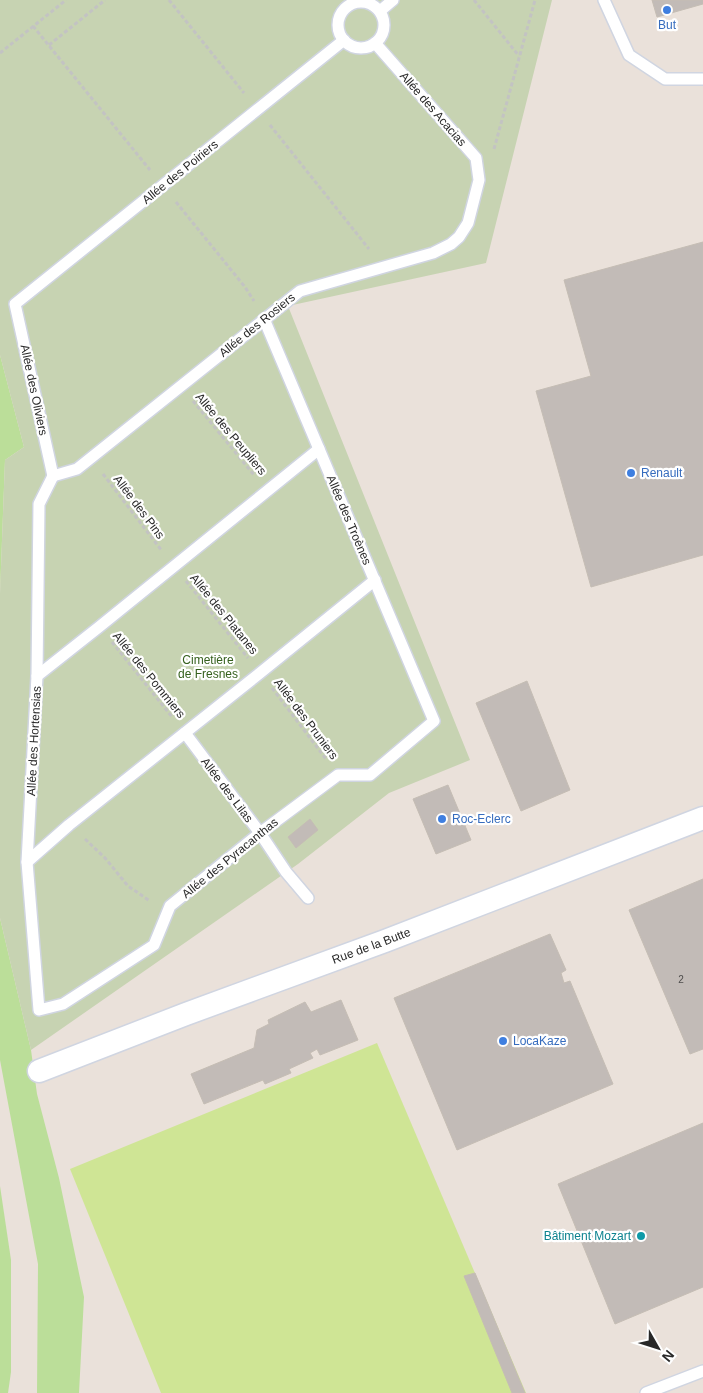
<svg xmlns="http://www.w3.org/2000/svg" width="703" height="1393" font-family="Helvetica,sans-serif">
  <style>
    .green { fill: #bbde99 }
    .cemetery { fill: #c7d3b2 }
    .pitch { fill: #cfe595 }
    .building { fill: #c2bbb7; stroke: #c5bdb4 }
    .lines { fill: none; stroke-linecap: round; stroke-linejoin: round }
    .service-casing { stroke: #d0d5e1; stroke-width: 14 }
    .minor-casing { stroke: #d0d5e1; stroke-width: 25 }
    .path { stroke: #c3c3c3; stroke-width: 3; stroke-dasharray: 4 2.5; stroke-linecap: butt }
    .service { stroke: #fff; stroke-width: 11 }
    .minor { stroke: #fff; stroke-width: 22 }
    .shop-dot { fill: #3f7fe0; stroke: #fff; stroke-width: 2 }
    .culture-dot { fill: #0f9aa8; stroke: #fff; stroke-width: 2 }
    .labels { text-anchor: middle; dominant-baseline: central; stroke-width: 4.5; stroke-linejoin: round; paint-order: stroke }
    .number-label { font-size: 10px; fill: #4e4d4c }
    .shop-label { font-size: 12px; fill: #366cbe; stroke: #fff; text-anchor: start }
    .street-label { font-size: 12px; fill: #282828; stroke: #fff }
    .park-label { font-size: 12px; fill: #35601d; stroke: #fff }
    .culture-label { font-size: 12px; fill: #0d838f; stroke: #fff; text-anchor: end }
  </style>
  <rect width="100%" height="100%" fill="#eae1da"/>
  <!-- green -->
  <g class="green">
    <polygon points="0,355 24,447 5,460 0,594"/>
    <polygon points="0,918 31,1050 37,1094 59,1178 84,1297 79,1393 37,1393 38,1264 0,1060"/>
    <polygon points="0,1186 11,1260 11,1372 8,1393 0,1393"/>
  </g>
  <!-- cemetery -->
  <polygon class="cemetery" points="0,0 552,0 486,263 288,306 470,760 389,793 298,864 31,1050 0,918 0,594 5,460 24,447 0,355"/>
  <!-- pitch -->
  <polygon class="pitch" points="377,1043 526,1393 161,1393 70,1169"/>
  <!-- building -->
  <g class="building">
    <polygon points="652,0 703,0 703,4 657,17"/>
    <polygon points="703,242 703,555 591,587 536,391 591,376 564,280"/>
    <polygon points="527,681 570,790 521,811 476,703"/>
    <polygon points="448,785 471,840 436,854 413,799"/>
    <polygon points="310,819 318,830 296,848 288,837"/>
    <polygon points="703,879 703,1049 690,1054 629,910"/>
    <polygon points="550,934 566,970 561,973 564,983 570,981 613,1084 457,1150 394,998"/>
    <polygon points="341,1000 358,1040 320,1055 317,1049 310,1053 313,1058 289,1069 291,1073 265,1084 263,1080 204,1104 191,1074 254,1048 257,1030 269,1024 268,1020 305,1002 311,1012"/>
    <polygon points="703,1123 703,1287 615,1324 558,1184"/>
    <polygon points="475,1273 525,1393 512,1393 464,1276"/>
  </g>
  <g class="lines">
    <!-- service casing -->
    <g class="service-casing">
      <g id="service">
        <polyline points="604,0 629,55 665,79 703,79"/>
        <circle cx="361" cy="25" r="23"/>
        <polyline points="380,11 393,0"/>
        <polyline points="53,476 39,504 37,676 27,862 39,1010 63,1004 154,945 170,906 260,833 338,775 370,775 434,721 264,319"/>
        <polyline points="53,476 77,469 300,291 433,253 451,244 459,237 468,223 479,180 476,158 375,43"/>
        <polyline points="53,476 15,304 344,40"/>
        <polyline points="37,676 99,627 319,449"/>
        <polyline points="185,733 260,833 286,872 308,898"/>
        <polyline points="27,862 69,825 260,673 375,580"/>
        <polyline points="646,1393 703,1371"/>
      </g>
    </g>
    <!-- minor casing -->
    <g class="minor-casing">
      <g id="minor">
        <path id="s1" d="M39,1071L186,1014L385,941L703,818"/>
      </g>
    </g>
    <!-- path -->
    <g class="path">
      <polyline points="169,0 244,93"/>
      <polyline points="474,0 519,56"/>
      <polyline points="33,26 150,170"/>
      <polyline points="49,45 105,0"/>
      <polyline points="0,53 66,0"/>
      <polyline points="270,125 369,249"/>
      <polyline points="494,149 535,0"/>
      <polyline points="176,202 245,287 254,301"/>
      <polyline points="193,401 254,475"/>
      <polyline points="103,474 162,551"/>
      <polyline points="186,581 248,658"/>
      <polyline points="112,642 172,717"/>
      <polyline points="272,688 326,759"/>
      <polyline points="85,839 105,858 128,886 150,901"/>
    </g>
    <!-- service -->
    <use href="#service" class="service"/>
    <!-- minor -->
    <use href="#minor" class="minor"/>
  </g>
  <!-- markers -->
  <g class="shop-dot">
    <circle cx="667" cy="10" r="5"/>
    <circle cx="631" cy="473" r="5"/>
    <circle cx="442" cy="819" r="5"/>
    <circle cx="503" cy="1041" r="5"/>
  </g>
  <circle class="culture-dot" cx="641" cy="1236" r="5"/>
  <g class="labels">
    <!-- number labels -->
    <g class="number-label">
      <text x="681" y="979">2</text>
    </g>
    <!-- shop labels -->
    <g class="shop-label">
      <text x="667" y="25" text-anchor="middle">But</text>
      <text x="641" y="473">Renault</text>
      <text x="452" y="819">Roc-Eclerc</text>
      <text x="513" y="1041">LocaKaze</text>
    </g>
    <!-- street labels -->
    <g class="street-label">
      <text transform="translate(433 109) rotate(49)">Allée des Acacias</text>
      <text transform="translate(180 172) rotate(-39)">Allée des Poiriers</text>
      <text transform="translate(257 325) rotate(-39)">Allée des Rosiers</text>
      <text transform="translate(34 390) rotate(78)">Allée des Oliviers</text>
      <text transform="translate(231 434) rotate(50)">Allée des Peupliers</text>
      <text transform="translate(139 507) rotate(53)">Allée des Pins</text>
      <text transform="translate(349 520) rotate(67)">Allée des Troènes</text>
      <text transform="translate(224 614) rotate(51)">Allée des Platanes</text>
      <text transform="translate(149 675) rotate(51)">Allée des Pommiers</text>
      <text transform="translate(306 719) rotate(53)">Allée des Pruniers</text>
      <text transform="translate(34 741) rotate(-87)">Allée des Hortensias</text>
      <text transform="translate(227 790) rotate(53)">Allée des Lilas</text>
      <text transform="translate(230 858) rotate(-39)">Allée des Pyracanthas</text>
      <text stroke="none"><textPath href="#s1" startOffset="355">Rue de la Butte</textPath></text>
    </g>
    <!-- park labels -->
    <g class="park-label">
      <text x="208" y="660">Cimetière<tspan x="208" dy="14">de Fresnes</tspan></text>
    </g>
    <!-- culture labels -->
    <g class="culture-label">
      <text x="631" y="1236">Bâtiment Mozart</text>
    </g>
  </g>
  <!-- north arrow -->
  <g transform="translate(658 1348) rotate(129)" stroke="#ffffff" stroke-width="4" paint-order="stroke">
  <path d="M0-4L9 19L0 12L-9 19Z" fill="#282828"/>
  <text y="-8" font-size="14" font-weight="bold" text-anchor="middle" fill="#282828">N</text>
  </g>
</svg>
